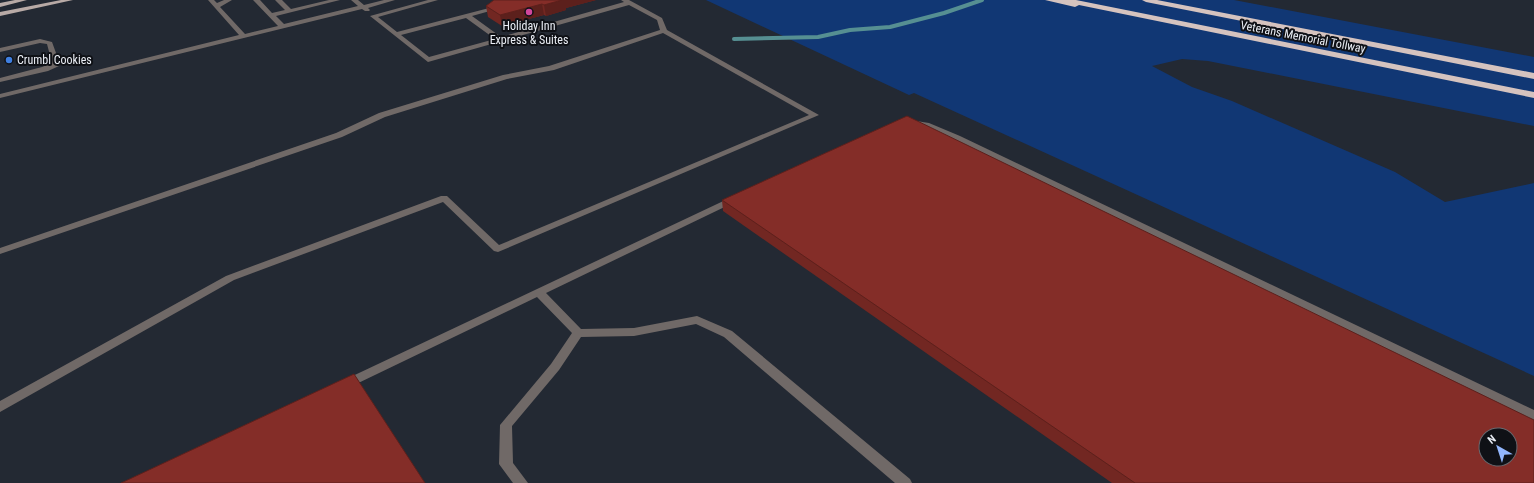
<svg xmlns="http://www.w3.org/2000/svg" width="1534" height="483" font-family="'Roboto Condensed',sans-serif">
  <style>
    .green { fill: #113774 }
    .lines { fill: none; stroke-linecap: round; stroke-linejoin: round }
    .stream { stroke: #568f92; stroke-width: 4 }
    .minor { fill: #706967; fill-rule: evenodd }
    .major { fill: #b8aaa6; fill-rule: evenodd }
    .highway { fill: #d5c3bf; fill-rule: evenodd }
    .wall { fill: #722722 }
    .shaded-wall { fill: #5c201c }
    .building { fill: #842d28; stroke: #5c201c; fill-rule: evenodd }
    .hotel-dot { fill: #d1479c; stroke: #0f1116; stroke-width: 1.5 }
    .shop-dot { fill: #3f7fe0; stroke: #0f1116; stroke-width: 1.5 }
    .labels { text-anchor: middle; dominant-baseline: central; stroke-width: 4; stroke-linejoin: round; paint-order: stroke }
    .far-poi-label { font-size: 12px; fill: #eaeef5; stroke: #0f1116 }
    .far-street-label { font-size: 12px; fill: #eaeef5; stroke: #0f1116 }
  </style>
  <rect width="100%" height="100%" fill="#232933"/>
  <!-- green -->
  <polygon class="green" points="706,0 1234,0 1534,57 1534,126 1208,61 1182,59 1152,66 1192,87 1232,101 1395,172 1445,202 1534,183 1534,376 914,93 909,95"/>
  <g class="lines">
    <!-- stream -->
    <polyline class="stream" points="734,39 818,37 850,30 890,27 944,13 982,0"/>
    <!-- minor -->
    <g class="minor">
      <polygon points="208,0 214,0 217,3 224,0 232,0 220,7 245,34 278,26 253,0 260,0 272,13 285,10 275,0 282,0 291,9 329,0 340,0 276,16 284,24 358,6 351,0 358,0 364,5 384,0 395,0 368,8 370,10 369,11 365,11 362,9 0,98 0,94 239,35"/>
      <path d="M428,0H438L378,17L397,32L493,7L500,0H507L497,9L472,16L501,37L624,2L621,0H629L662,18L667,30L819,115L498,252L494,251L443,202L234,280L0,412V401L226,276L441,196H447L499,245L809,115L663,33L554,70L507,79L385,117L342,137L0,254V248L336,133L379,113L503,75L549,66L660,30L657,20L629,5L428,62L370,16ZM466,18L495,39L429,57L401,35Z"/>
      <polygon points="40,39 52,42 60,64 59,66 48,71 0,82 0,78 42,67 52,63 47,44 40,43 0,52 0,48"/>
      <polygon points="910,120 929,123 960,136 1534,410 1534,421 954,140 923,127 910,124"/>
      <polygon points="734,196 739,199 737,201 546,293 581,329 634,328 697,316 732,331 910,479 912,483 895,483 724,337 696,324 634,336 581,337 559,370 512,426 513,463 528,483 513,483 499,464 500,425 551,364 572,333 537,297 350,387 346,389 342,387 340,384 342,381"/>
    </g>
    <!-- major -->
    <g class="major">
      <polygon points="15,0 27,0 0,7 0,3"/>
      <polygon points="61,0 73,0 0,16 0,12"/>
    </g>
    <!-- highway -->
    <g class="highway">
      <polygon points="1045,0 1076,0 1534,92 1534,98 1079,5 1075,7"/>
      <polygon points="1142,0 1157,0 1534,73 1534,79 1146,2"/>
    </g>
  </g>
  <!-- wall -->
  <g class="wall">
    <polygon points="494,0 596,0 566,8 566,10 546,16 544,15 502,26 488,17 486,6"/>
    <polygon points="722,200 1534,483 1112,483 723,211"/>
  </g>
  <!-- shaded-wall -->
  <g class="shaded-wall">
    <polygon points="562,0 596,0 566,8 566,10 546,16 544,5"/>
    <polygon points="542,4 544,15 502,26 500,15"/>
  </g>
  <!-- building -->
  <g class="building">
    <polygon points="494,0 562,0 544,5 542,4 500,15 486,6"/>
    <path d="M907,116L1534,420V483H1135L722,200ZM1486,435H1510V459H1486Z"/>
    <polygon points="354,374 425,483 121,483"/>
  </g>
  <!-- markers -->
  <circle class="hotel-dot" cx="529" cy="12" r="4"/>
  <circle class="shop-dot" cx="9" cy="60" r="4"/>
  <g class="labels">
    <!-- far-poi labels -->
    <g class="far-poi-label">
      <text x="529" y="26">Holiday Inn<tspan x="529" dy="14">Express &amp; Suites</tspan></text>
      <text x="17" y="60" text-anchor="start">Crumbl Cookies</text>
    </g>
    <!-- far-street labels -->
    <g class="far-street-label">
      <text transform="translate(1303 37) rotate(11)">Veterans Memorial Tollway</text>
    </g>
  </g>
  <!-- north arrow -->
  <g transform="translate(1498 447) rotate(321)"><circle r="19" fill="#0f1116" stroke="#67696f"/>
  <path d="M0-3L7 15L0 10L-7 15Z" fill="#93b7fd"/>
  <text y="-6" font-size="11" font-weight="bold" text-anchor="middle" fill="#eaeef5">N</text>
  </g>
</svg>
